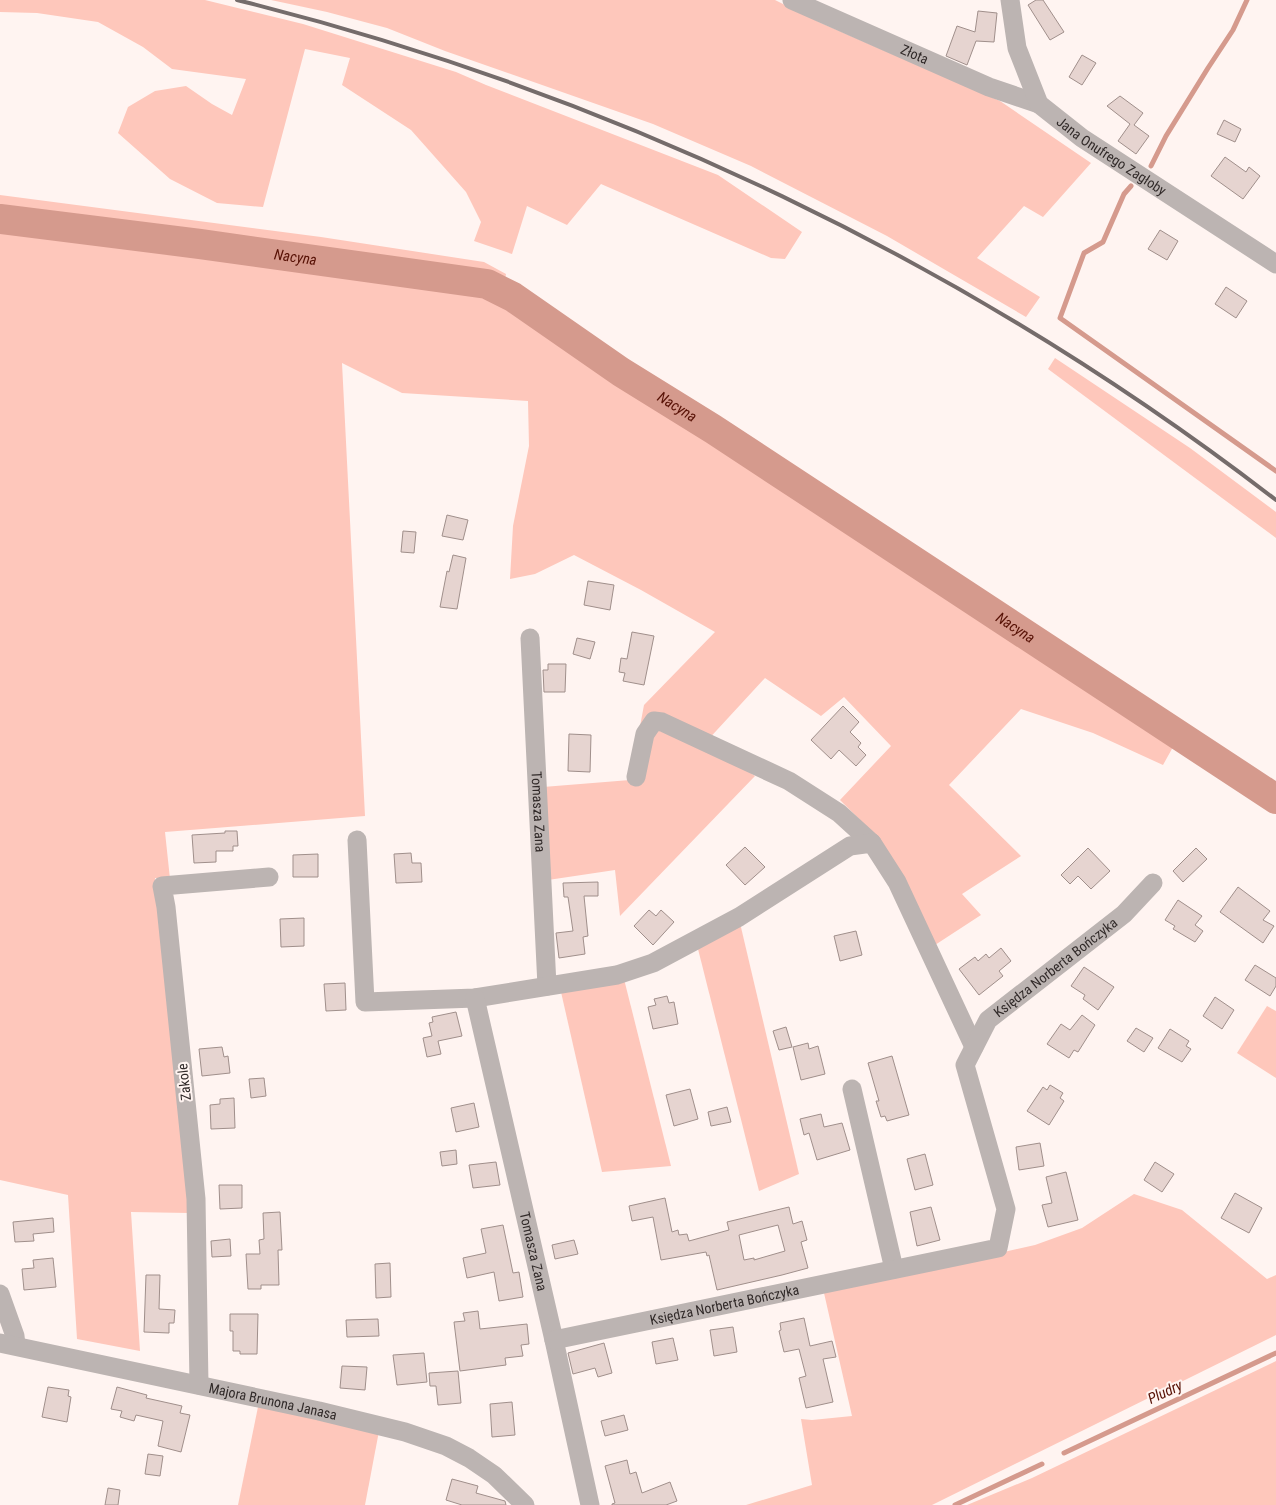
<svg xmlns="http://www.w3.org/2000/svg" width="1276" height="1505" font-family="'Roboto Condensed',sans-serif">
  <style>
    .green { fill: #fec7bb }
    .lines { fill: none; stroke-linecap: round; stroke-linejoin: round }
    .stream { stroke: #d59a8d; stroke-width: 5 }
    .river { stroke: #d59a8d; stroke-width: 30 }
    .building { fill: #e6d4d0; stroke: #a08f8b; fill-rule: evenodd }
    .minor { stroke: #bcb4b2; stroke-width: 19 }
    .rail { stroke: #756c6b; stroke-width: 4 }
    .labels { text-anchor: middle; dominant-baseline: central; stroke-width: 4; stroke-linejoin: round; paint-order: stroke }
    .street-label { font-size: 14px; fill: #312a29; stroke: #fff4f1 }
    .water-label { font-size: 15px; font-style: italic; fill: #571105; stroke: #fff4f1 }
  </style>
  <rect width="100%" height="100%" fill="#fff4f1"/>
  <!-- green -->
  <g class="green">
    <polygon points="0,0 205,0 303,24 456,72 486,85 718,175 802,232 785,259 771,258 601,184 567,225 527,206 512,254 474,241 481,222 466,192 411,130 342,85 350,58 305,49 263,207 217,203 170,179 118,133 128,107 155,91 186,86 212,104 232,115 246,79 172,69 143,47 98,22 37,13 0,12"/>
    <polygon points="271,0 775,0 821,23 1000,101 1091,163 1043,217 1024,206 977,258 1040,297 1026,317 887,236 751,166 653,124 445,51 387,28 327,12"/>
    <polygon points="0,195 321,237 484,262 506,274 504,285 489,278 0,211"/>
    <polygon points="0,224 481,289 535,319 794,495 1173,747 1163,765 1093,733 1021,709 949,785 1021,856 962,894 981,915 935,945 871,831 840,800 891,746 844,697 821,716 765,678 705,743 755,776 620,916 615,870 548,880 543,787 630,780 644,705 715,632 641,590 574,555 535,574 510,579 513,526 529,446 528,401 402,393 342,363 365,816 165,832 170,879 155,878 159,904 189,1213 131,1212 140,1351 77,1339 68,1195 0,1180"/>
    <polygon points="1055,358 1190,448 1276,512 1276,538 1048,369"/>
    <polygon points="740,923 799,1174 759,1191 697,945"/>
    <polygon points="624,979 671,1166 602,1172 561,992"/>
    <polygon points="1267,1006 1276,1011 1276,1078 1237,1053"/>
    <polygon points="1134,1194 1182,1210 1267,1279 1276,1275 1276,1335 932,1505 746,1505 812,1485 801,1419 812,1420 852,1416 824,1293 1035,1245 1082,1228"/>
    <polygon points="1276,1361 1276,1505 967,1505 1032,1478"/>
    <polygon points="259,1402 379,1431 365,1505 238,1505"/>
  </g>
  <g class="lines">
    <!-- stream -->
    <g class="stream">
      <polyline points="1151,166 1166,136 1208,68 1233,30 1247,0"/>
      <polyline points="1131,186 1124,194 1103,242 1084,253 1060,318 1276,471"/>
      <polyline points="1064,1453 1276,1353"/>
      <polyline points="955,1505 1042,1464"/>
    </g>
    <!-- river -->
    <path class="river" id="s1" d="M0,219L200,244L487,284L513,297L621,372L713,429L1276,799"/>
  </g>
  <!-- building -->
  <g class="building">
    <polygon points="1036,0 1043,0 1064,32 1050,40 1028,5"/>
    <polygon points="978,11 997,13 994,42 976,41 967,65 946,56 957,26 975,32"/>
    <polygon points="1082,55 1096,63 1082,85 1069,77"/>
    <polygon points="1120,96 1143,113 1134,125 1149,136 1136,154 1118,141 1130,124 1107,106"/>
    <polygon points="1224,120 1241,129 1235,142 1217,134"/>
    <polygon points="1225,157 1246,172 1249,167 1260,176 1243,199 1211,176"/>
    <polygon points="1160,230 1178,241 1167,260 1148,249"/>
    <polygon points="1226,287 1247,301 1236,318 1215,304"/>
    <polygon points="447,515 468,520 463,540 442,536"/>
    <polygon points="403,531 416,532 414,553 401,552"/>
    <polygon points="453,555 466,558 457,609 440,607 447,571 449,572"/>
    <polygon points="588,581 614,585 610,610 584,605"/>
    <polygon points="632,632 654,636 644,685 623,681 625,673 619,672 621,658 627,659"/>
    <polygon points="577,638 595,642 590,659 573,654"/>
    <polygon points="548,664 566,664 565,692 544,692 543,670 548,670"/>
    <polygon points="843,706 859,722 850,732 861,743 858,747 866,755 856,766 839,750 831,759 811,740"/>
    <polygon points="569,734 591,735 590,772 568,771"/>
    <polygon points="225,831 237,831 238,846 233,846 233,851 216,851 216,862 194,863 192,835 225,833"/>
    <polygon points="745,847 765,867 745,885 726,865"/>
    <polygon points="1088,848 1110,871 1091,889 1078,876 1070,884 1061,875"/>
    <polygon points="1196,848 1207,859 1183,882 1173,871"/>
    <polygon points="411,853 412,863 421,863 422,882 396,883 394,854"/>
    <polygon points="318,854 318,877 293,877 293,855"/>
    <polygon points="598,882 598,896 584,896 588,936 583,937 585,954 559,958 556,933 573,931 568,897 564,897 563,883"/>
    <polygon points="1238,887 1270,911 1263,920 1274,926 1263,943 1220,912"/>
    <polygon points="1178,900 1202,916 1195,925 1203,931 1195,942 1173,929 1175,926 1165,920"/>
    <polygon points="649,910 656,916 661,910 674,922 653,945 634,926"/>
    <polygon points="304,918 304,946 281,947 280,919"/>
    <polygon points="856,931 862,955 840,961 834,936"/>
    <polygon points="1001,948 1011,961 999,971 1003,976 979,995 959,969 975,957 978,961 986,954 989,958"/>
    <polygon points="1255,965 1276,978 1276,986 1270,996 1245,980"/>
    <polygon points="1084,967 1114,987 1098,1010 1083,999 1085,995 1071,986"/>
    <polygon points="345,983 346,1010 326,1011 324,984"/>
    <polygon points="667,996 669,1003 674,1002 678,1024 653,1029 648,1007 656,1005 654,999"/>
    <polygon points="1215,997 1234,1010 1222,1029 1203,1016"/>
    <polygon points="456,1012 462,1036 438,1041 441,1054 427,1057 423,1038 432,1036 429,1023 433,1022 432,1017"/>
    <polygon points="1082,1015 1095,1025 1078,1052 1074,1050 1069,1058 1047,1044 1061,1024 1070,1030"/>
    <polygon points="786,1027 792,1047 779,1050 773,1031"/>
    <polygon points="1136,1028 1153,1038 1144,1052 1127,1041"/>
    <polygon points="1170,1029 1189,1041 1186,1046 1191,1049 1182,1062 1158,1048"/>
    <polygon points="808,1043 809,1049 818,1046 825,1074 801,1080 793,1047"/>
    <polygon points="222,1047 224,1057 228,1056 230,1073 202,1076 199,1049"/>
    <polygon points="892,1056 909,1115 887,1121 885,1116 881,1117 876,1101 879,1101 868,1063"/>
    <polygon points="264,1078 266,1096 251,1098 249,1079"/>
    <polygon points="1050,1085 1063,1093 1060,1098 1064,1101 1049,1125 1027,1111 1043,1087 1047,1090"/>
    <polygon points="690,1089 698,1119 674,1126 666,1095"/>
    <polygon points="234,1098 235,1128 211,1129 210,1105 220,1104 220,1099"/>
    <polygon points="474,1103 479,1127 456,1132 451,1108"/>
    <polygon points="727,1107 731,1122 711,1126 708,1112"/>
    <polygon points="821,1114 824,1127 842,1123 850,1150 817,1160 809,1133 804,1135 800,1119"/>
    <polygon points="1040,1143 1044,1166 1019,1170 1016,1147"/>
    <polygon points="456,1150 457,1164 442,1166 440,1152"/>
    <polygon points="925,1154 933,1185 915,1190 907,1159"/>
    <polygon points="496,1162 500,1185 473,1188 469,1165"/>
    <polygon points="1155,1162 1174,1174 1162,1192 1144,1180"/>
    <polygon points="1066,1172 1078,1220 1048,1227 1042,1205 1052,1203 1046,1177"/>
    <polygon points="219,1185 242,1185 242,1208 220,1209"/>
    <polygon points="1235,1193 1262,1208 1249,1233 1221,1218"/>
    <path d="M665,1198L672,1232L678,1230L679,1235L687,1234L689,1241L729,1230L727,1222L789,1207L793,1224L802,1221L807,1240L801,1242L808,1268L782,1275L717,1290L709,1255L707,1256L706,1252L661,1260L653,1217L632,1221L629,1206ZM778,1225L785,1251L754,1260V1258L744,1260L739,1235Z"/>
    <polygon points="931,1207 940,1240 917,1246 910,1212"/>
    <polygon points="280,1212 282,1250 278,1250 279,1285 261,1285 261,1289 248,1289 246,1254 260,1254 259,1240 264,1239 263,1213"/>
    <polygon points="53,1218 54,1232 33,1234 34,1241 15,1242 13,1222"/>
    <polygon points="503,1225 513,1273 519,1272 523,1297 499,1301 494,1272 467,1278 463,1258 486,1253 481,1229"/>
    <polygon points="230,1239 231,1256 212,1257 211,1241"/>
    <polygon points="574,1240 578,1254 555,1259 552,1245"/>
    <polygon points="53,1258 56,1287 24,1290 22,1269 34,1268 33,1260"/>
    <polygon points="390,1263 391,1297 376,1298 375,1264"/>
    <polygon points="146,1275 160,1275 159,1309 175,1310 174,1323 169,1323 169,1333 144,1332"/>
    <polygon points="478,1311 480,1329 527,1324 529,1344 521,1345 523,1356 505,1358 506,1365 460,1371 454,1322 465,1321 463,1313"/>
    <polygon points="230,1314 258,1314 257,1354 240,1354 240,1351 233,1351 233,1331 230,1331"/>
    <polygon points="804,1318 810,1346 832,1341 836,1357 823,1359 833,1402 806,1408 799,1378 806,1376 799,1349 784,1352 779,1331 781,1330 780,1323"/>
    <polygon points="378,1319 379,1336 347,1337 346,1320"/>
    <polygon points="733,1327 737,1352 714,1356 710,1330"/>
    <polygon points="673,1338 678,1360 656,1364 652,1342"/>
    <polygon points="604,1343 612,1373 598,1377 595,1368 573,1374 568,1353"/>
    <polygon points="424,1353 427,1382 397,1385 393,1355"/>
    <polygon points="342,1366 367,1367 365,1390 340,1388"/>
    <polygon points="458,1371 461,1403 438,1405 436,1386 430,1386 429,1373"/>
    <polygon points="48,1387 69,1390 68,1396 71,1397 67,1422 42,1417"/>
    <polygon points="117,1387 147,1395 146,1398 182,1406 180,1413 190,1415 181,1452 158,1446 163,1421 136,1415 134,1421 120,1417 122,1411 111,1409"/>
    <polygon points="512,1402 515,1435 492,1437 490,1404"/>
    <polygon points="624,1415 628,1430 605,1436 601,1421"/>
    <polygon points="148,1454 163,1456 160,1476 145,1474"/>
    <polygon points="627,1460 630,1474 636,1472 642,1493 670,1482 677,1501 666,1505 612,1505 612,1504 615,1503 605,1466"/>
    <polygon points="452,1479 478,1486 476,1493 505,1501 506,1505 462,1505 446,1500"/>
    <polygon points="108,1488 120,1490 118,1505 105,1505"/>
  </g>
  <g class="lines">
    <!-- minor -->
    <g class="minor">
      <path id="s2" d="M792,0L989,87L1039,104"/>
      <path id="s3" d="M1010,0L1017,48L1039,104L1082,138L1276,264"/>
      <path id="s4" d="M530,638L547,986"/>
      <polyline points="636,777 645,734 654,721 662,722 789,781 839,813 872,843"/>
      <polyline points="357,840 365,1002 475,998 617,975 653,963 739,917 850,846 872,843 897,882 974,1047"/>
      <path id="s5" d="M475,998L554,1340L590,1505"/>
      <polyline points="852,1089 894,1269"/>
      <polyline points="0,1294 15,1336 16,1345"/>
      <path id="s6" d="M554,1340L998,1248L1006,1209L965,1065L988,1020L1124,914L1153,883"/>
      <path id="s7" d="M0,1343L319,1411L405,1432L446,1446L469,1458L494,1475L525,1505"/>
      <polyline points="199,1385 196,1199 166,907 162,886 269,877"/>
    </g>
    <!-- rail -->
    <path class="rail" d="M237,0C612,93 970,264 1276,500"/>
  </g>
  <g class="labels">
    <!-- street labels -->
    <g class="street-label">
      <text stroke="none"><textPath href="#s2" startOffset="134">Złota</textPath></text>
      <text stroke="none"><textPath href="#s3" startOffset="198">Jana Onufrego Zagłoby</textPath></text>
      <text stroke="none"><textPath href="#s4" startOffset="174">Tomasza Zana</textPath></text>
      <text stroke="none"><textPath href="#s6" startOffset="779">Księdza Norberta Bończyka</textPath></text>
      <text transform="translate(184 1082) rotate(-96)">Zakole</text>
      <text stroke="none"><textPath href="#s5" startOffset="260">Tomasza Zana</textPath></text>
      <text stroke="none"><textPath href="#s6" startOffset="174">Księdza Norberta Bończyka</textPath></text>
      <text stroke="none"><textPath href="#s7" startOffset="279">Majora Brunona Janasa</textPath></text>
    </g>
    <!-- water labels -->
    <g class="water-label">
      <text stroke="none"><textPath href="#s1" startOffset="298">Nacyna</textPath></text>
      <text stroke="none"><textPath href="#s1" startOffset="718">Nacyna</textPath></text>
      <text stroke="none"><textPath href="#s1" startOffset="1122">Nacyna</textPath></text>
      <text transform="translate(1165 1392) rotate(-25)">Pludry</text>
    </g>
  </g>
</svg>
